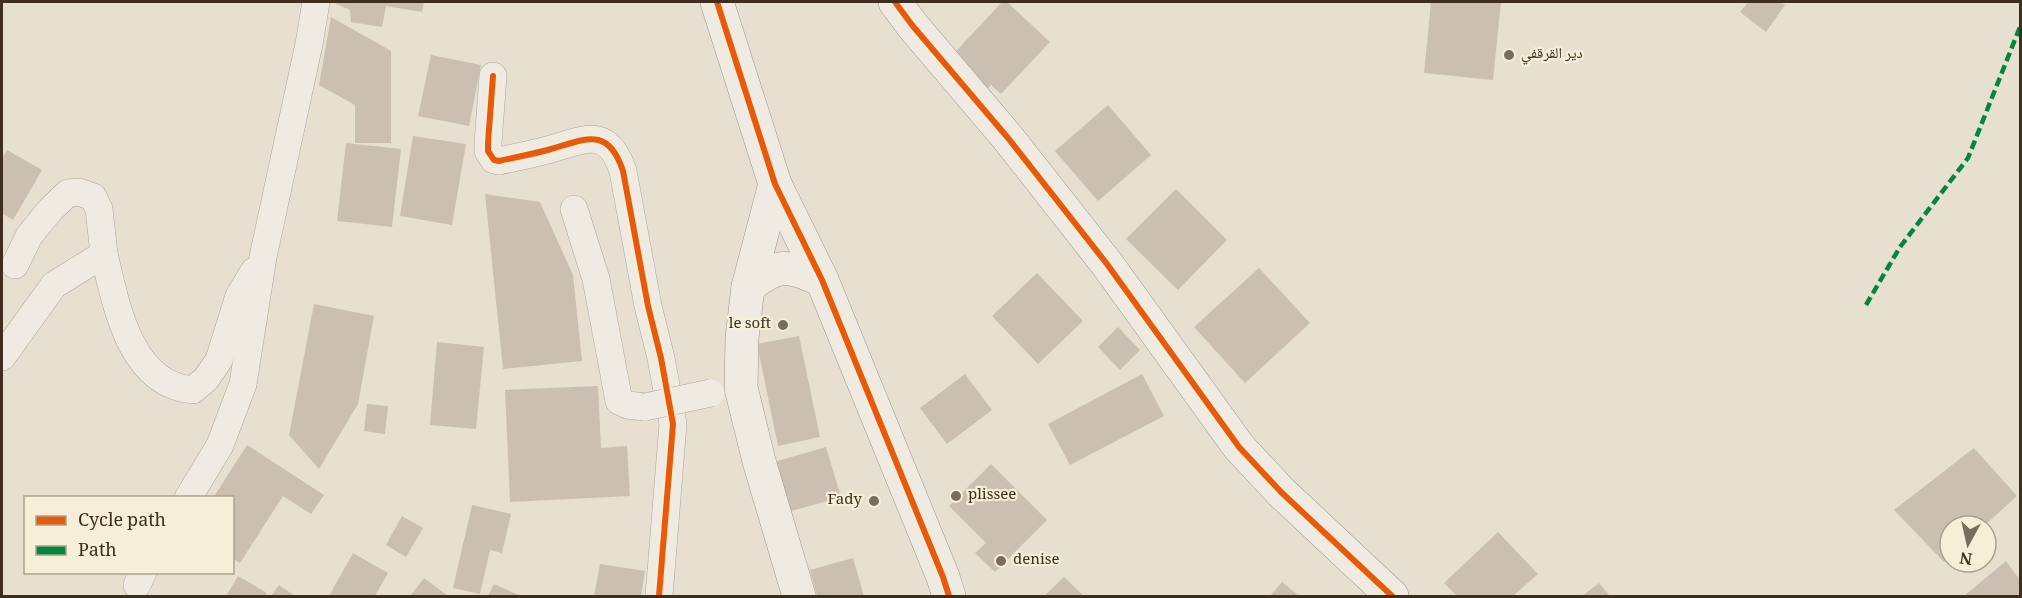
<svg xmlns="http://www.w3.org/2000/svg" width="2022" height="598" font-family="Georgia,'Noto Naskh Arabic',serif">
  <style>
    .building { fill: #cbbfb2 }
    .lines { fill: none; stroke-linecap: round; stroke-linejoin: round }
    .street-casing { stroke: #ada599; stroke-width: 28 }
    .secondary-casing { stroke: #9c958a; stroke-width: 34 }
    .street { stroke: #efebe3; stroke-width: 27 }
    .secondary { stroke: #efebe3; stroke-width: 33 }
    .street-bridge-casing { stroke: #ada599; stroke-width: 28; stroke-linecap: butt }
    .street-bridge { stroke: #efebe3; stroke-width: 27 }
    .quiet { stroke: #00873e; stroke-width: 4.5; stroke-dasharray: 9 4.5; stroke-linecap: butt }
    .cycleway-casing { stroke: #f7eed8; stroke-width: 10 }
    .cycleway { stroke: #e8590c; stroke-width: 6 }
    .poi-dot { fill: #786c5e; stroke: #f7eed8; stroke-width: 2 }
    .labels { text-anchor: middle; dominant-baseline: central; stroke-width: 4.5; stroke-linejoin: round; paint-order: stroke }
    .poi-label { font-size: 15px; fill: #3d2e20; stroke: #f7eed8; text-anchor: start }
  </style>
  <rect width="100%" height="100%" fill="#e7e0d1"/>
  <!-- building -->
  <g class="building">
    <polygon points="337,2 424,2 422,12 386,6 382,27 351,22 350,10 336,4"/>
    <polygon points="1002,2 1007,2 1050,42 1001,94 991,85 980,96 945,63"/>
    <polygon points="1431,2 1501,2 1493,80 1424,73"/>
    <polygon points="1748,2 1780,2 1785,5 1766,32 1740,12"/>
    <polygon points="331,17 391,51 391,143 355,143 355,105 319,85"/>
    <polygon points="431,55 481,65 469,126 418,116"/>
    <polygon points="1108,105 1151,155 1098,201 1055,151"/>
    <polygon points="413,136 466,144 452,225 400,216"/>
    <polygon points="346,143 401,149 392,227 337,221"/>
    <polygon points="7,150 42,170 13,220 2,213 2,159"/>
    <polygon points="1176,189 1227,240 1178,290 1126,239"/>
    <polygon points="485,194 540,202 573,275 582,361 503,369"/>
    <polygon points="1259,268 1310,323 1245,383 1194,327"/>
    <polygon points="1037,273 1083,321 1038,364 992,316"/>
    <polygon points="314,304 374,316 358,404 319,469 289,435"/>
    <polygon points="1118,327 1140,350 1120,370 1098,347"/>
    <polygon points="799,336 820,437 778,446 757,344"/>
    <polygon points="437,342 484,347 476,429 430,425"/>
    <polygon points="965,374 992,410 947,444 920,408"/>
    <polygon points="1142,374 1164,416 1070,465 1048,424"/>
    <polygon points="598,386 601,448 627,446 630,496 510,502 505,390"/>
    <polygon points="367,404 388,406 385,434 364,431"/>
    <polygon points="247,445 324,495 311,514 283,496 240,563 232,558 232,498 213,498"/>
    <polygon points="826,447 841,497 788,512 774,462"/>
    <polygon points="1974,448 2017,496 1984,526 1950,526 1950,557 1944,562 1894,510"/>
    <polygon points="991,464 1047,520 995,572 975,553 986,543 949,506"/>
    <polygon points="472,505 511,514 502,553 490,550 480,594 453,588"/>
    <polygon points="402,516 423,528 406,557 386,545"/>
    <polygon points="1498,532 1538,574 1513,596 1457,596 1444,583"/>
    <polygon points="353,553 388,573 375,596 329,596"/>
    <polygon points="853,558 864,596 817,596 810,570"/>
    <polygon points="2006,561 2020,580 2020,596 1964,596"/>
    <polygon points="600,564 645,571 641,596 594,596"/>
    <polygon points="238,576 267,593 265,596 226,596"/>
    <polygon points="1064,577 1084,596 1044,596"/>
    <polygon points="424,578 448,596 410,596"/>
    <polygon points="1282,582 1299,596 1270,596"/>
    <polygon points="1599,583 1610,596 1582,596"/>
    <polygon points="494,584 521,596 488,596"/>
    <polygon points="279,585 295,596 271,596"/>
  </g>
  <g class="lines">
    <!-- street casing -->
    <g class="street-casing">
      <g id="street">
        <path d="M493,76L488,143V151L494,160L499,161C516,157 534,154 551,149C586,139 608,126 623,171L648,306L661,358L673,424L659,596"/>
        <polyline points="574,209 596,279 619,401 627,405 645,407"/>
        <polyline points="15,265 29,236 51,209 68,193 79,192 93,197 99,209 104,254"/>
        <path d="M2,357L54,285L104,254C116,305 130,385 193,390L206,379L219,360L239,296L254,271"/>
        <polyline points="188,498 220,445 243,384 263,257 309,44 316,2"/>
        <polyline points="137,585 143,572"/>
      </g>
    </g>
    <!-- secondary casing -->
    <g class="secondary-casing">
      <g id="secondary">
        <polyline points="717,2 775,184 822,280 943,577 949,596"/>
        <polyline points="895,2 912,25 1008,138 1107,264 1239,447 1281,492 1392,596"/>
        <polyline points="775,184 748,287 742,338 741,388 759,461 799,596"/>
        <path d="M748,287C780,262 786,265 822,280"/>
      </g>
    </g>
    <!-- street -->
    <use href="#street" class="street"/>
    <!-- secondary -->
    <use href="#secondary" class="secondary"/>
    <!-- street-bridge casing -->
    <g class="street-bridge-casing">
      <polyline id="street-bridge" points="645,407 711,393"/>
    </g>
    <!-- street-bridge -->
    <use href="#street-bridge" class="street-bridge"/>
    <!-- quiet -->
    <polyline class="quiet" points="1866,305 1900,247 1968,158 2020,27"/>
    <!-- cycleway casing -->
    <g class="cycleway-casing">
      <g id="cycleway">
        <polyline points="717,2 775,184 822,280 943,577 949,596"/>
        <polyline points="895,2 912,25 1008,138 1107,264 1239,447 1281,492 1392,596"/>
        <path d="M493,76L488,143V151L494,160L499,161C516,157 534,154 551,149C586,139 608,126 623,171L648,306L661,358L673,424L659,596"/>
      </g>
    </g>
    <!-- cycleway -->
    <use href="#cycleway" class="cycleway"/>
  </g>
  <!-- markers -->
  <g class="poi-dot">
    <circle cx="1509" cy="55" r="6"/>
    <circle cx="783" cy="325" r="6"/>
    <circle cx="956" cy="496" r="6"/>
    <circle cx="874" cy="501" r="6"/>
    <circle cx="1001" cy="561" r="6"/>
  </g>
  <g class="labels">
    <!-- poi labels -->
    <g class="poi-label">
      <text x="1521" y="55">دير القرقفي</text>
      <text x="771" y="325" text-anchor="end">le soft</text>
      <text x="968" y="496">plissee</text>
      <text x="862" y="501" text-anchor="end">Fady</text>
      <text x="1013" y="561">denise</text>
    </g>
  </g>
  <!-- border -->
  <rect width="2022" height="598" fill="none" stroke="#3d2e20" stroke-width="6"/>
  <!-- legend -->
  <rect x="24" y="496" width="210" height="78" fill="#f7eed8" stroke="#ada18e" stroke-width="1.5"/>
  <rect x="36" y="516" width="30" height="9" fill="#e8590c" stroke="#ada18e" stroke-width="1.5"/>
  <text x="78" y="526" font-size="18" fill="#3d2e20">Cycle path</text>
  <rect x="36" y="546" width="30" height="9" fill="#00873e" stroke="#ada18e" stroke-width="1.5"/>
  <text x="78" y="556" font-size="18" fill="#3d2e20">Path</text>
  <!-- north arrow -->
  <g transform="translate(1968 544) rotate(188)"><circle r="28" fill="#f7eed8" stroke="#ada18e" stroke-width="1.5"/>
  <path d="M0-4.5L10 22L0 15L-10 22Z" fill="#786c5e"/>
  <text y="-9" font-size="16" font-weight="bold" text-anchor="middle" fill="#3d2e20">N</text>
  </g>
</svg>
